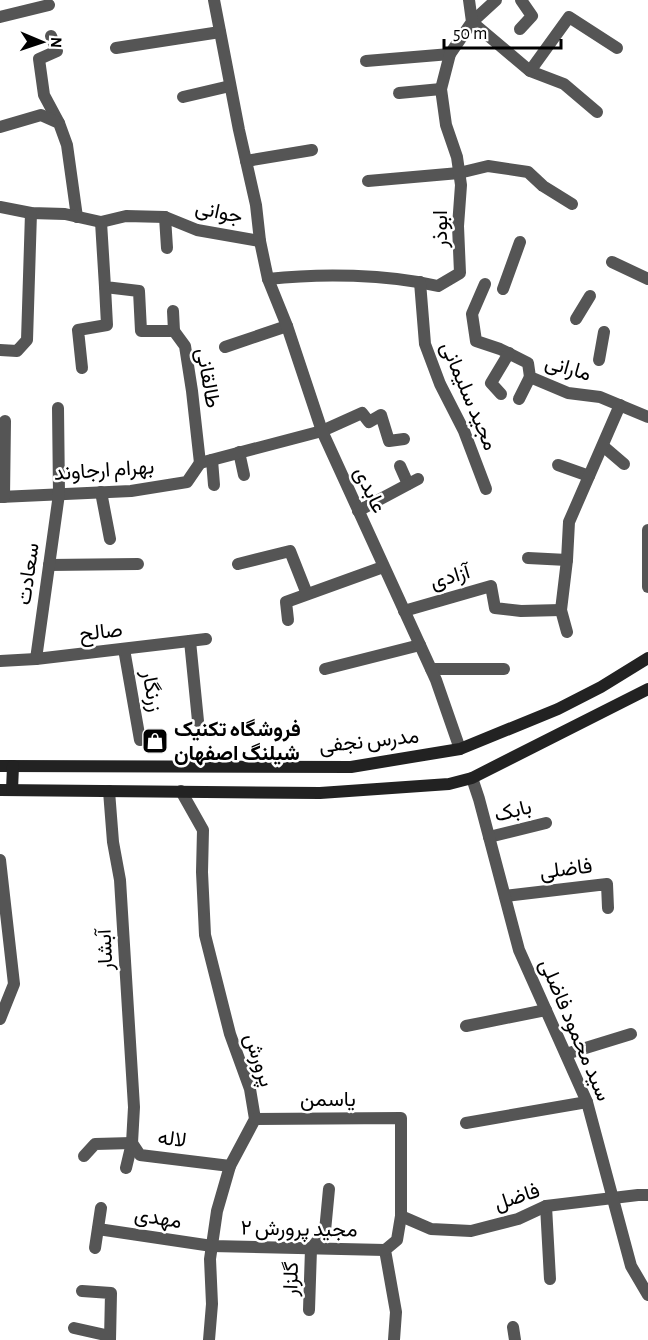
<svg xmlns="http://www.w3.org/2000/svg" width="648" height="1340" font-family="'Alegreya Sans',Vazirmatn,sans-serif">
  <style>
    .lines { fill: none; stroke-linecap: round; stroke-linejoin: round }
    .minor { stroke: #555; stroke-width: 12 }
    .tertiary { stroke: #555; stroke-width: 12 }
    .secondary { stroke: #222; stroke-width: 12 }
    .labels { text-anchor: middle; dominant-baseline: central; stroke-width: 5; stroke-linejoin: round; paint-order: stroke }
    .street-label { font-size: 21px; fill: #000; stroke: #fff }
    .poi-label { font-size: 21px; font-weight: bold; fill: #000; stroke: #fff; text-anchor: start }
  </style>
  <rect width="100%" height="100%" fill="#fff"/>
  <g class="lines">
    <!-- minor -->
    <g class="minor">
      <polyline points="496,0 472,22 530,71 564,84 597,112"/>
      <polyline points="0,17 49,5"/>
      <polyline points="520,29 532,16 521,0"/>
      <polyline points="51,36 57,51 39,59 44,95 59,123"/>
      <polyline points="116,48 220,32"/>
      <polyline points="366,61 450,54"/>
      <polyline points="530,71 569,17 617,48"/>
      <polyline points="399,93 441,89"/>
      <polyline points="183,97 230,86"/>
      <polyline points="0,127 41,115 59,123 67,145 77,217"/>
      <polyline points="246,161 312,150"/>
      <polyline points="368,181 459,173 488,166 528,172 543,186 572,204"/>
      <polyline points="0,207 31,213 65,214 101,222 126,216 165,217 197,230 260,241"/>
      <polyline points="165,217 167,248"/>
      <polyline points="101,222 105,287 139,291 141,331 174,331 185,346 192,391 200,463"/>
      <polyline points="612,262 648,279"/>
      <path d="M268,279C321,273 386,274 438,286L460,273L458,226L461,185L457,157L446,125L441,89L450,54L472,22L469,0"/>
      <polyline points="420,282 425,344 440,384 464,431 486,489"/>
      <polyline points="485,284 472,314 476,341 500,349 528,363 530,377 568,393 600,397 648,417"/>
      <polyline points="503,289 520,242"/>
      <polyline points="173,311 174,331"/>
      <polyline points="576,319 590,296"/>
      <polyline points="225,347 287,326"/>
      <polyline points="0,350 17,351 27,340 31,213"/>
      <polyline points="599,360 604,332"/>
      <polyline points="82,368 78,330 107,325 105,287"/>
      <polyline points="501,394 491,383 509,353"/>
      <polyline points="519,399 530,377"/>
      <polyline points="603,446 624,464"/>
      <polyline points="239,452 244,475"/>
      <polyline points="212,460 214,485"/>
      <polyline points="200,463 322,431 362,413 369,422 381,415 389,441 404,439"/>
      <polyline points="558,465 589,476"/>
      <polyline points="400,466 408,484"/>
      <polyline points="101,492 110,539"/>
      <polyline points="0,497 131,491 187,482 200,463"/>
      <polyline points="4,497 5,421"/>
      <polyline points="358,511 418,479"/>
      <polyline points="648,530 648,587"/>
      <polyline points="528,558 567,560"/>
      <polyline points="238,564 290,551 307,594"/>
      <polyline points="49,565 138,564"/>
      <polyline points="404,611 491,586 495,608 521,611 561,610"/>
      <polyline points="288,620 286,602 383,567"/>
      <polyline points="567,632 561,610 567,560 569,522 620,405"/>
      <polyline points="190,641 198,721"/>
      <polyline points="124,649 140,740"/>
      <polyline points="36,659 59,494 58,408"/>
      <polyline points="0,661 36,659 206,639"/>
      <polyline points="325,669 420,645"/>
      <polyline points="431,669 504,669"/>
      <polyline points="109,791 113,842 120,880 134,1107 132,1143 126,1168"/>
      <polyline points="181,791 203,830 202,872 205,935 230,1034 250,1089 255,1119 230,1166 217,1211 210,1259 212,1304 209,1340"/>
      <polyline points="489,837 546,823"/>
      <polyline points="0,860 14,984 0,1019"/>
      <polyline points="505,896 607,884 608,908"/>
      <polyline points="466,1026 546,1010"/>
      <polyline points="566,1054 631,1034"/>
      <polyline points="255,1119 401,1118 401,1216 397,1240 385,1250 396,1312 394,1340"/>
      <polyline points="466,1123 587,1102"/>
      <polyline points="84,1156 95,1144 132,1143 140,1155 230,1166"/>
      <polyline points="546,1206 550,1279"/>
      <polyline points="401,1216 431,1229 471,1231 518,1219 546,1206 638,1195 648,1195"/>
      <polyline points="98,1229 212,1246 385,1250"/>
      <polyline points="95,1248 101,1208"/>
      <polyline points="82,1291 111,1293 110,1340"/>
      <polyline points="309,1310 311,1249 325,1231 329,1189"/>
      <polyline points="513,1327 515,1340"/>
      <polyline points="74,1328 110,1336"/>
    </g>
    <!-- tertiary -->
    <g class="tertiary">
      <polyline points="214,0 239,130 256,205 260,241 268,279 287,326 322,431 436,680 460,749"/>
      <polyline points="472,778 479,799 519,950 587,1102 631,1266 648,1295"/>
    </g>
    <!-- secondary -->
    <g class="secondary">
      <polyline points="0,766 351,767 460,749 558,709 601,687 648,658"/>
      <polyline points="0,790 320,793 449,784 472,778 648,689"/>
      <polyline points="12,790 13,766"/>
    </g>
  </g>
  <!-- icons -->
  <defs>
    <g id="shop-square" transform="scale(1.35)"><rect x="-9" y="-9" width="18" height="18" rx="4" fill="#000" stroke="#fff"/><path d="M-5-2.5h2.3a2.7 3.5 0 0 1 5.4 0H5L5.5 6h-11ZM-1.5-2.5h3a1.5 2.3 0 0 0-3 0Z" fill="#fff"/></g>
  </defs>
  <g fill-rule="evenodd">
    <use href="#shop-square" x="155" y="741"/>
  </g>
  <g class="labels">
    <!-- street labels -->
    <g class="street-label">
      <text transform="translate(219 212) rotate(12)">جوانی</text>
      <text transform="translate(440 229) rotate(-90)">ابوذر</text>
      <text transform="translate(568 368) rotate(16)">مارانی</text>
      <text transform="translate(208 378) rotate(80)">طالقانی</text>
      <text transform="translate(469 396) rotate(67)">مجید سلیمانی</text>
      <text transform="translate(104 470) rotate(-4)">بهرام ارجاوند</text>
      <text transform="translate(370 490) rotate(65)">عابدی</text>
      <text transform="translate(28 574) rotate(-82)">سعادت</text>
      <text transform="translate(450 577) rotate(-17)">آزادی</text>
      <text transform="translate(101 632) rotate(-6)">صالح</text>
      <text transform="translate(152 691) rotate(80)">زرنگار</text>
      <text transform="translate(369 741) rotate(-6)">مدرس نجفی</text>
      <text transform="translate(513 811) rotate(-14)">بابک</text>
      <text transform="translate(566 869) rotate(-7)">فاضلی</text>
      <text transform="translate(105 950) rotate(-93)">آبشار</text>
      <text transform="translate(575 1030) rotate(67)">سید محمود فاضلی</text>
      <text transform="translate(259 1060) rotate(72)">پرورش</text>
      <text x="328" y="1099">یاسمن</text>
      <text transform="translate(172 1139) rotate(7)">لاله</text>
      <text transform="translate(517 1197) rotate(-18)">فاضل</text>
      <text transform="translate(158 1218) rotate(9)">مهدی</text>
      <text transform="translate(299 1229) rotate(1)">مجید پرورش ۲</text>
      <text transform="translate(291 1279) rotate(-88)">گلزار</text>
    </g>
    <!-- poi labels -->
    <g class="poi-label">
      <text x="174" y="729">فروشگاه تکنیک<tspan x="174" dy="24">شیلنگ اصفهان</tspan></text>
    </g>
  </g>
  <!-- north arrow -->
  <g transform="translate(42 42) rotate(92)" stroke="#ffffff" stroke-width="4.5" paint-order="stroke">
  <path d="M0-4.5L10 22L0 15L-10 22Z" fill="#000000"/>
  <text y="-9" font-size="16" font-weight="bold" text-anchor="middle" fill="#000000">N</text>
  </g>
  <!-- scale -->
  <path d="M444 39v9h117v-9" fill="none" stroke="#000000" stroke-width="3"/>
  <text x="453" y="39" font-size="18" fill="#000000" stroke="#ffffff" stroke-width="4.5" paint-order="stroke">50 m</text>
</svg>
